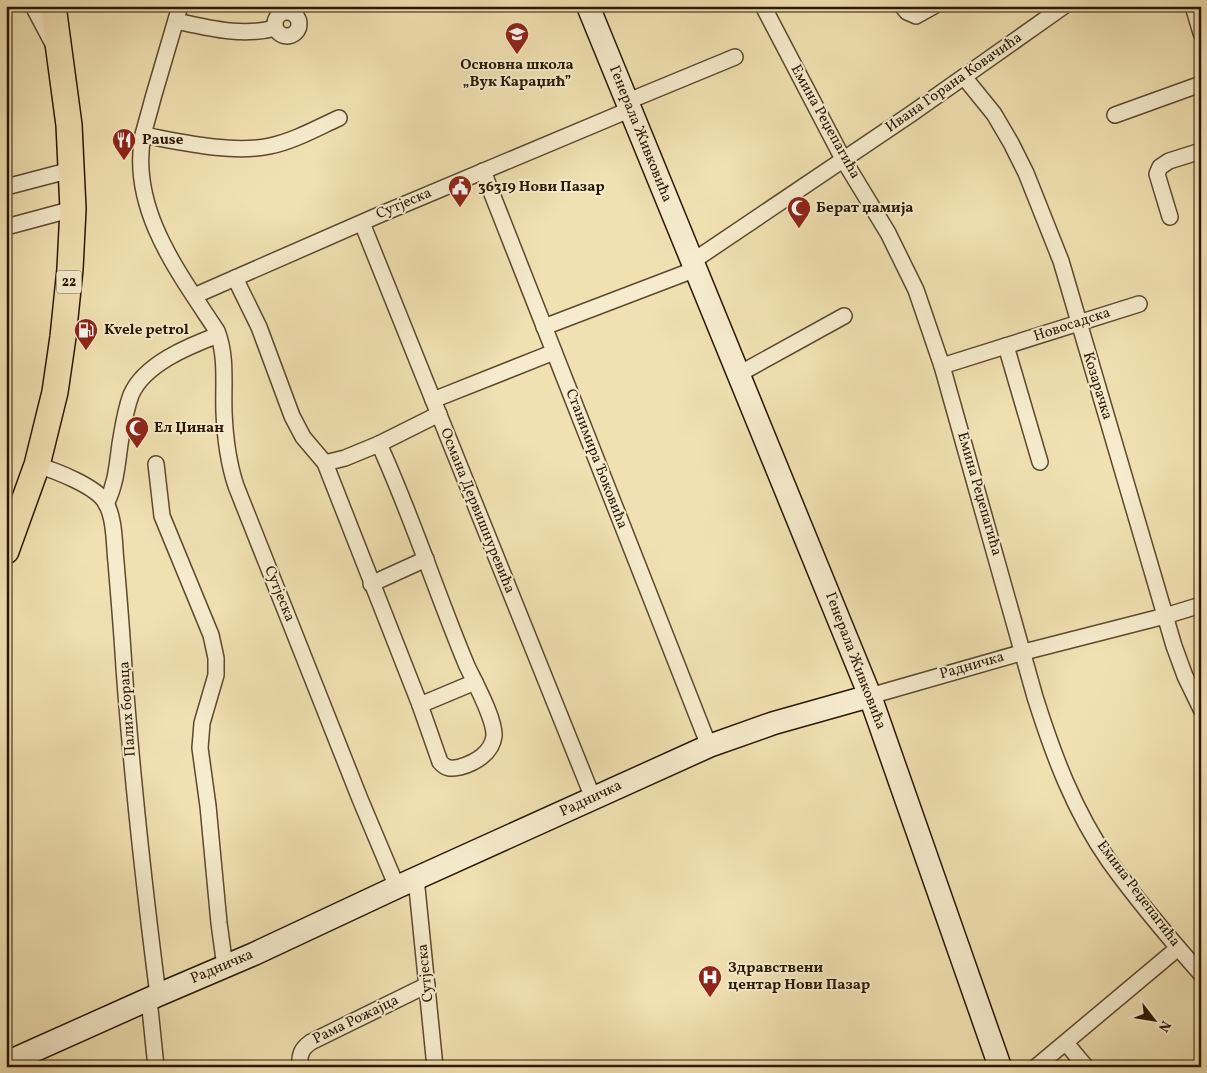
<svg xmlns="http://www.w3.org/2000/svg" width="1207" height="1073" font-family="Vollkorn,serif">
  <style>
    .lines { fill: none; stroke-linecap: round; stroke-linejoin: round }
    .street-casing { stroke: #5c4a2e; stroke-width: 18 }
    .secondary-casing { stroke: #2a1702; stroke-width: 25 }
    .primary-casing { stroke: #2a1702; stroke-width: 28 }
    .street { stroke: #f6eccd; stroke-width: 15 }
    .secondary { stroke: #f6eccd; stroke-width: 22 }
    .primary { stroke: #f1e1b2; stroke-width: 25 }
    .labels { text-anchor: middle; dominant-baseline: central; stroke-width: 4; stroke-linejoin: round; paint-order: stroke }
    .shield { fill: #f6eccd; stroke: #67573f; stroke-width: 1 }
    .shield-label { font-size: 14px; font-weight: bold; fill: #2a1702 }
    .poi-label { font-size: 15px; font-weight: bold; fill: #2a1702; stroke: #f6eccd; text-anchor: start }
    .street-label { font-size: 15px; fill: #2a1702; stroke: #f6eccd }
  </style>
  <rect width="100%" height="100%" fill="#f1e1b2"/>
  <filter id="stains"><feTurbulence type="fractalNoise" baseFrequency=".004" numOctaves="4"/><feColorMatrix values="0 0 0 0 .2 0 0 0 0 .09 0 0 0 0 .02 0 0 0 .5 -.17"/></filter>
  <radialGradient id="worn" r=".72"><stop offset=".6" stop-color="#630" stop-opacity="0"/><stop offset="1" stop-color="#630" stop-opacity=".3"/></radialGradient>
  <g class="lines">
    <!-- street casing -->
    <g class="street-casing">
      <g id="street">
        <polyline points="33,6 52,42"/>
        <path d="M180,6C171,37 162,67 153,98C150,110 146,123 143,135C129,209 179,273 217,331C227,356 223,385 224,412C225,437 228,462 236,486L360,799L397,887"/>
        <path d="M763,6L843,159L888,233L916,290L942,366L1035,697C1053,754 1074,811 1109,861C1137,900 1169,938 1201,974"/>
        <polyline points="902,6 907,12 916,16 934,6"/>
        <polyline points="1193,6 1201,33"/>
        <circle cx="287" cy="24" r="12"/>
        <path d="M176,21C208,28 243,37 275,28"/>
        <polyline points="964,77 994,114 1011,143 1026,173 1061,261 1174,646 1185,676 1201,709"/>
        <polyline points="626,102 735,57"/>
        <polyline points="1115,115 1201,84"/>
        <path d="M143,135C182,142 231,154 270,146C294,141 317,128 339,118"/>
        <polyline points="483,171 709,746"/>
        <polyline points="6,187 71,170"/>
        <polyline points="1170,217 1157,174 1160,167 1169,161 1201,151"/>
        <polyline points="362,223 593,798"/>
        <polyline points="6,227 73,209"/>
        <polyline points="693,261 911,114 1064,6"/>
        <path d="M235,278L259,327L292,416L303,437L325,463L345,458L379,444C412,516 436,592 467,666C475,683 495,719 494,736C492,753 475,763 460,767C451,769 446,769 440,762L420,705"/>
        <polyline points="194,296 379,215 629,110"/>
        <polyline points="544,327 696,269"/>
        <polyline points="1006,346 1040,462"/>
        <polyline points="942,366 1139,304"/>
        <polyline points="739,374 844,316"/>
        <polyline points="433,400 554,352"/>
        <polyline points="379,444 439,414"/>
        <polyline points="325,463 420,705 475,682"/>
        <polyline points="156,464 162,516 211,635 216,658 216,675 202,723 200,748 208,806 219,923 225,967"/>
        <path d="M37,465C56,471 96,486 106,503C115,520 114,544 116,562C119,598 122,633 124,668C132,777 144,886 158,995"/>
        <path d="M106,504C116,484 117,466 120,444C123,427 125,411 131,395C144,364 189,346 218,335"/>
        <polyline points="371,584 426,559"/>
        <polyline points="870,696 1024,652 1165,616 1201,605"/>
        <polyline points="416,878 435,1067"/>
        <polyline points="149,999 156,1067"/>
        <polyline points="1066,1043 1086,1067"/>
        <path d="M300,1067C299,1055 301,1049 311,1042L427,985"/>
        <polyline points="1036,1067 1178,948"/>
      </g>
    </g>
    <!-- secondary casing -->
    <g class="secondary-casing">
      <g id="secondary">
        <polyline points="588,6 870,696 1000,1067"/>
        <polyline points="6,1063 158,995 254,954 397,887 709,746 774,723 870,696"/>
      </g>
    </g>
    <!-- primary casing -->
    <g class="primary-casing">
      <polyline id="primary" points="6,551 37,465 55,392 63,337 70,269 73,209 69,125 53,6"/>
    </g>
    <!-- street -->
    <use href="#street" class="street"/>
    <!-- secondary -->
    <use href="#secondary" class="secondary"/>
    <!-- primary -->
    <use href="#primary" class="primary"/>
  </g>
  <!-- icons -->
  <defs>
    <g id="school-pin" transform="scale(1.25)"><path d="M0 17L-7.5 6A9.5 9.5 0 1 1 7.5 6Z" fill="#8f2418" stroke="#f6eccd"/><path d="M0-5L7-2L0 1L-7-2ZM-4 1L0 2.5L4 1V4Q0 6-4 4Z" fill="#fff"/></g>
    <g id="restaurant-pin" transform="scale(1.25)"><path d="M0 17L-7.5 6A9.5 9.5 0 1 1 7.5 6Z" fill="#8f2418" stroke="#f6eccd"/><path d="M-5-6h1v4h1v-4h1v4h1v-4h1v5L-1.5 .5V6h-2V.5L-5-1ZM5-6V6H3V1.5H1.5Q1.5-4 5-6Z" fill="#fff"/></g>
    <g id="civic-pin" transform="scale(1.25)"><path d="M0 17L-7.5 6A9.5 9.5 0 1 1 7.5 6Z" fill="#8f2418" stroke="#f6eccd"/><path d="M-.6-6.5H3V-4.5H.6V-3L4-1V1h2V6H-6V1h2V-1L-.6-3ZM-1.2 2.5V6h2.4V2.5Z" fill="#fff"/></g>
    <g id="mosque-pin" transform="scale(1.25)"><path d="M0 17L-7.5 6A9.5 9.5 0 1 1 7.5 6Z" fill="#8f2418" stroke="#f6eccd"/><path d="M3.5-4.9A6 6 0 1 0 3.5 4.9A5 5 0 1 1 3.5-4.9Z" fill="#fff"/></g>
    <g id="fuel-pin" transform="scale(1.25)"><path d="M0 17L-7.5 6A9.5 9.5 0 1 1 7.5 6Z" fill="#8f2418" stroke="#f6eccd"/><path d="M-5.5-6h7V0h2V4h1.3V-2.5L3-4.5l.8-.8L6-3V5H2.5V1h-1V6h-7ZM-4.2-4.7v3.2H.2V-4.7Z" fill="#fff"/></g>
    <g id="hospital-pin" transform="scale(1.25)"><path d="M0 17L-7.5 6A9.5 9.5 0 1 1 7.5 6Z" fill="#8f2418" stroke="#f6eccd"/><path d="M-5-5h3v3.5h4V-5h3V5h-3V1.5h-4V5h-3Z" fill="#fff"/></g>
  </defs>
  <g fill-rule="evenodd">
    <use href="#school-pin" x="517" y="34"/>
    <use href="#restaurant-pin" x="124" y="140"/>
    <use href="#civic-pin" x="460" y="187"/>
    <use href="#mosque-pin" x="799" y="208"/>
    <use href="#fuel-pin" x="86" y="330"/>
    <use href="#mosque-pin" x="137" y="428"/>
    <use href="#hospital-pin" x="710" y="977"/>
  </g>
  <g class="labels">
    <!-- shield labels -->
    <rect class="shield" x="56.5" y="270.5" width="25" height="23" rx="4"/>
    <g class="shield-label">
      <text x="69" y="282">22</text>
    </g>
    <!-- poi labels -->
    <g class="poi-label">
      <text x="517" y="65" text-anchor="middle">Основна школа<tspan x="517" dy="17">„Вук Караџић”</tspan></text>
      <text x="142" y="140">Pause</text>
      <text x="478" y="187">36319 Нови Пазар</text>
      <text x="816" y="208">Берат џамија</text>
      <text x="104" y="330">Kvele petrol</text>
      <text x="154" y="428">Ел Џинан</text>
      <text x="728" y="968">Здравствени<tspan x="728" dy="17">центар Нови Пазар</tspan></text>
    </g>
    <!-- street labels -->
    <g class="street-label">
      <text transform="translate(954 83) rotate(-35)">Ивана Горана Ковачића</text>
      <text transform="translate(825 122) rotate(61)">Емина Реџепагића</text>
      <text transform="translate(640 134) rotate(68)">Генерала Живковића</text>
      <text transform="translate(404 204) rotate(-23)">Сутјеска</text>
      <text transform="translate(1072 325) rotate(-18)">Новосадска</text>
      <text transform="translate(1097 386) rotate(73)">Козарачка</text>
      <text transform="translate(596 459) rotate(69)">Станимира Ђоковића</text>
      <text transform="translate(979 494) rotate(74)">Емина Реџепагића</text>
      <text transform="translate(477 511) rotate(68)">Османа Дервишнуревића</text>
      <text transform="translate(279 594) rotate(68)">Сутјеска</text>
      <text transform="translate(855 661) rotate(69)">Генерала Живковића</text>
      <text transform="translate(972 666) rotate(-16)">Радничка</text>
      <text transform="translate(128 709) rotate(-94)">Палих бораца</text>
      <text transform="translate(591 799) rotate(-25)">Радничка</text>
      <text transform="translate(1138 894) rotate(53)">Емина Реџепагића</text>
      <text transform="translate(222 967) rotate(-23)">Радничка</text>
      <text transform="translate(426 973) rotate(-96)">Сутјеска</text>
      <text transform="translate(356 1020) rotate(-26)">Рама Рожајца</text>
    </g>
  </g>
  <!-- margin -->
  <rect width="1207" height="1073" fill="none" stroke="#f1e1b2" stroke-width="25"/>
  <rect x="8" y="8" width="1192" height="1058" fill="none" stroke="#2a1702" stroke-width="2.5"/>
  <rect x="12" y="12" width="1182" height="1048" fill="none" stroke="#2a1702"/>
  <!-- north arrow -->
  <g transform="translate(1154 1020) rotate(121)" stroke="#f6eccd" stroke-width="4" paint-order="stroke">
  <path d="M0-4L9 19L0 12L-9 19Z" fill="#2a1702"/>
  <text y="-8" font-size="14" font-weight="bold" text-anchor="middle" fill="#2a1702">N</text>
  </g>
  <rect width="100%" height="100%" filter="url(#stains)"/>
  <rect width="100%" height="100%" fill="url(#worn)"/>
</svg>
